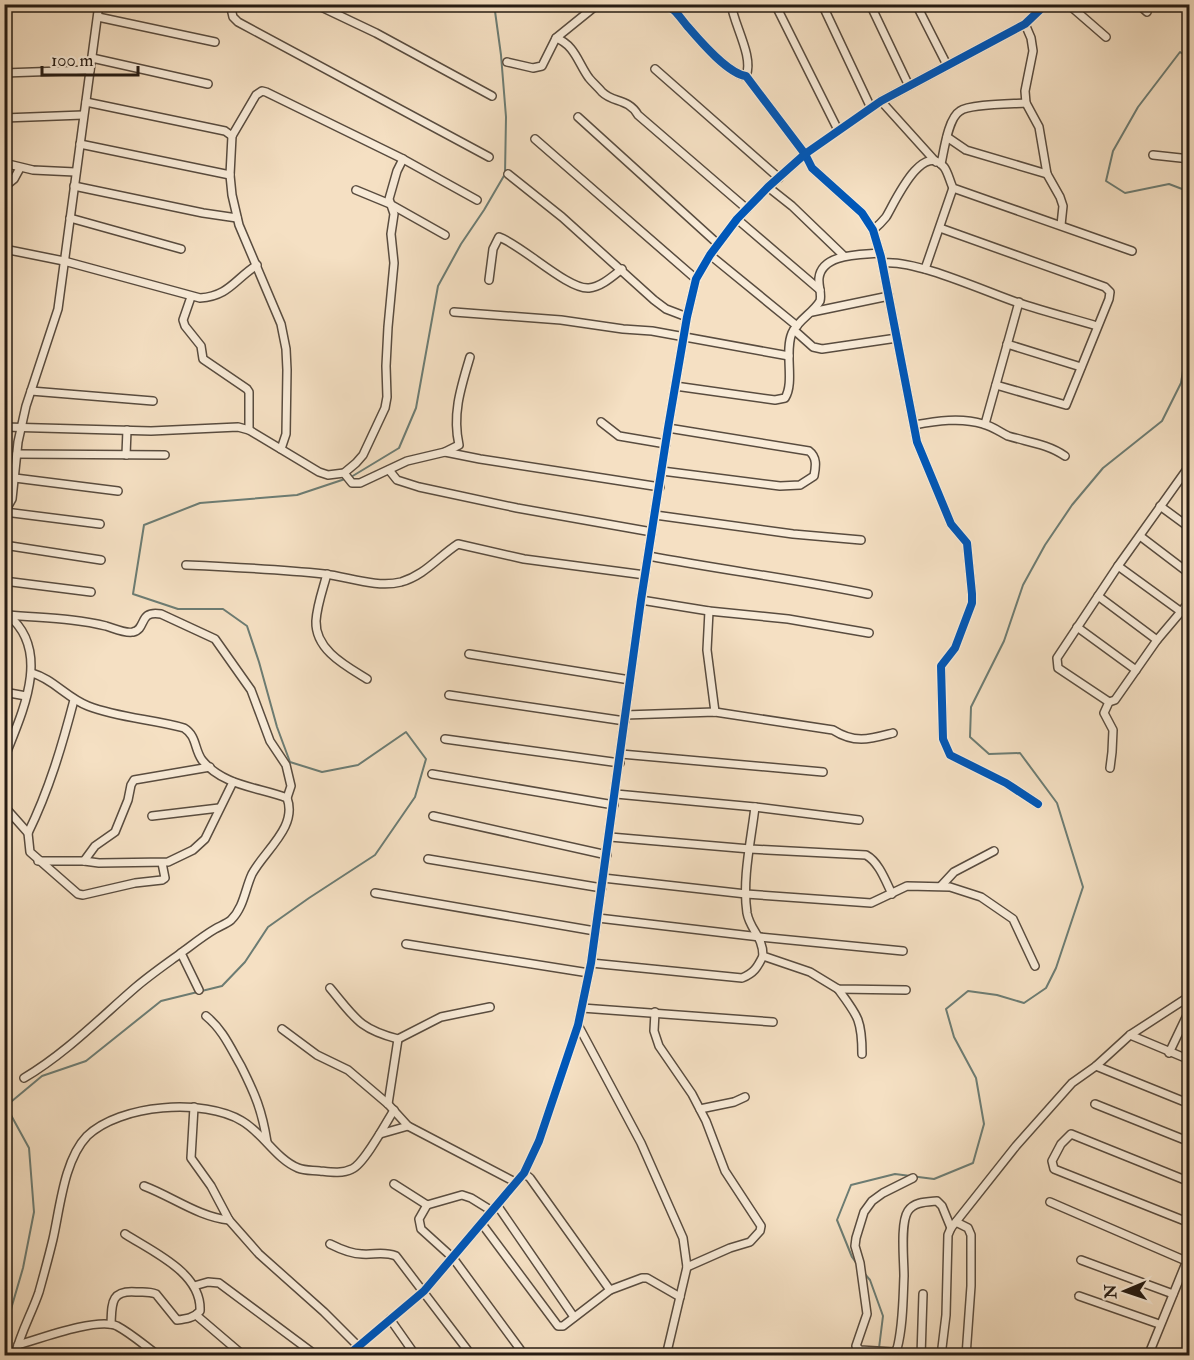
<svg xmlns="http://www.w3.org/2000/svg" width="1194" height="1360" font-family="'IM FELL Double Pica',serif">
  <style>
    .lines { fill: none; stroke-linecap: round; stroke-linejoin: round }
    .stream { stroke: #6c7c73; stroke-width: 2 }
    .minor-casing { stroke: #594c3f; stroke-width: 10 }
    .minor { stroke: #f8ebd8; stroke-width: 7 }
    .cycleway-casing { stroke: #f8ebd8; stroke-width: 11 }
    .cycleway { stroke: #0057b8; stroke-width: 8 }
  </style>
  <rect width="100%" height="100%" fill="#f5e0c3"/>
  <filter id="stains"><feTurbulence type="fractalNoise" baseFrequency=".00333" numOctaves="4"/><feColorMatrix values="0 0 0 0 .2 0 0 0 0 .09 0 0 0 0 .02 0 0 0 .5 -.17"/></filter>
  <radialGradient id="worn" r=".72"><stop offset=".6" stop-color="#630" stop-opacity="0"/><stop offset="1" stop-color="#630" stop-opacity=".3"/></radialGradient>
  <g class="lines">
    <!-- stream -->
    <g class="stream">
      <polyline points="1190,59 1180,52 1138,107 1113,151 1106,181 1125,193 1169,184 1190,192"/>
      <polyline points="351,477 399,448 416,408 438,286 461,244 484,210 505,174 506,117 501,55 494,4"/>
      <polyline points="857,1264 852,1257 837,1220 851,1185 895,1174 934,1179 973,1163 984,1124 976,1078 954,1037 946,1009 968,991 997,995 1024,1003 1046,988 1056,968 1083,887 1057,803 1020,753 989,754 970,737 971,707 1004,641 1023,585 1045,545 1072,505 1103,468 1162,421 1181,383 1190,329"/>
      <polyline points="864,1273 870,1280 883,1316 878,1356"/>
      <polyline points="4,1333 23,1268 34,1212 29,1148 6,1106 42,1076 86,1061 161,1001 222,986 245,962 268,927 309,898 375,855 415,797 426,759 406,732 358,765 322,772 290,762 277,727 259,662 247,626 223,609 178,609 133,594 144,525 200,503 297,495 345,479"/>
    </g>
    <!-- minor casing -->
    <g class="minor-casing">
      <g id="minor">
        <polyline points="230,4 233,17 238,22 489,157"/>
        <polyline points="315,4 376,33 492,96"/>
        <path d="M664,4C676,9 680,18 688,27C700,41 728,74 746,76L805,154L812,168L862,213L873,230L881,257L917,442L951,524L967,543L972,594V603L955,648L941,666L943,739L950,755L1006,783L1038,804"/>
        <path d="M731,4C734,25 754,57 746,76"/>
        <polyline points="775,4 838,130"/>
        <polyline points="822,4 871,108"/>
        <polyline points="870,4 909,86"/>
        <polyline points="916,4 947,65"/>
        <polyline points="1068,4 1106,37"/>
        <polyline points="1138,4 1147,12"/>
        <polyline points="98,17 215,42"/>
        <polyline points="1025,24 1031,38 1033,51 1025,91 1026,103 1039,127 1047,174 1060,197 1063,206 1061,225"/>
        <path d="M556,38C575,45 578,63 589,78C593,83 598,87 602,92C613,103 628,98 638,115L747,209"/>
        <polyline points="92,58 208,84"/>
        <polyline points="507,62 533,68 542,66 556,38 598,4"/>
        <polyline points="655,69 779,178"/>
        <polyline points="4,73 90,70"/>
        <polyline points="881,101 936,162"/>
        <polyline points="86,102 225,131 232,136"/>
        <polyline points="578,117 718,244"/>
        <polyline points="4,118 83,115"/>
        <polyline points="947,137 966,150 1047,174"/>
        <polyline points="535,139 696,279"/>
        <polyline points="80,144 230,175"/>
        <polyline points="1153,155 1190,159"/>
        <polyline points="4,163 33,170 75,172"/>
        <path d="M941,164C944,151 948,118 960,111C969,104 1013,104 1026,103"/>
        <polyline points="508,174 562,217 654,300 666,309 687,317"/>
        <polyline points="74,186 203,213 237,218"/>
        <polyline points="4,187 14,179 20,168"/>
        <polyline points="768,187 792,206 844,256"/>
        <polyline points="356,190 390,204 445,235"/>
        <polyline points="70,218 181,249"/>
        <polyline points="737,219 820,290"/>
        <polyline points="940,228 1105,287 1110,292 1109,299 1066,405 996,385"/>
        <path d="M873,230C878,226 882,222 886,217C894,204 922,140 944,167C948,172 950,182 953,188L1132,251"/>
        <path d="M4,249L64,261L200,298C229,296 235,279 257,265"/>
        <polyline points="710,255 797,326"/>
        <path d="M883,263C914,259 984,291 1016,302C1043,311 1070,318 1097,326"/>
        <polyline points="925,269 953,188"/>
        <path d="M489,280L493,249L499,237C522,245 568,290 589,288C601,287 613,276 622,269"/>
        <polyline points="191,297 183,320 185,326 201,346 203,359 247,389 249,392 249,430"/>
        <polyline points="454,312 561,320 623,329 652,331 789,356"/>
        <polyline points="812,312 889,296"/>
        <polyline points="794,330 813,347 822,349 897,338"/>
        <polyline points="1007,344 1081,367"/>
        <path d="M675,386L775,400L785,398C795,382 784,352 792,333C798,320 813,313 820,301C822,293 818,286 819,278C822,253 861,255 880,253"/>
        <polyline points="31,391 153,401"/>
        <polyline points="601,422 619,436 666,444"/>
        <polyline points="985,424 1019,302"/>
        <path d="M914,425C936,421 961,417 983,424C992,426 1000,432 1008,436C1028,442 1048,444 1065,456"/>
        <polyline points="4,427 151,431 238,427 249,430 319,472 328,475 344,473 356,463 363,455 385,408 387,397 386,366 388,327 394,263 391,234 394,214 389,199 397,171 403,159"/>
        <polyline points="281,449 286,434 287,370 286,349 281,324 239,225 232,195 230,175 232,136 256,95 262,91 266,92 403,159 477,200"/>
        <polyline points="445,452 480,459 660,487"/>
        <polyline points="17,454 165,455"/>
        <polyline points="126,455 127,430"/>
        <polyline points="389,470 397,480 419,487 517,508 652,532"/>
        <path d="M662,471L780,486L800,485L814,476C816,466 817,457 809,451L668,428"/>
        <path d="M344,473L352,483H360L407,461L445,452L459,445C452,414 461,387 470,357"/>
        <polyline points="15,478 118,491"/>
        <polyline points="1160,506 1190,528"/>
        <polyline points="5,512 100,524"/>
        <polyline points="4,513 12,499 18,442 26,406 58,309 99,4"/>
        <polyline points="655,515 793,534 861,540"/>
        <polyline points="1140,536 1190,574"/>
        <polyline points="4,545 101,560"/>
        <path d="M649,556C722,570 796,579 868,594"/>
        <path d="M186,565C232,567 278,569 324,574C349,577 376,588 401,582C425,575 438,557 458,544L524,559L645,575"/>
        <polyline points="1118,566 1180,611"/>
        <path d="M327,574C323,589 317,605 316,621C315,650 346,666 367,679"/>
        <polyline points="4,581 91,592"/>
        <polyline points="1098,596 1157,640"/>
        <polyline points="641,600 709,611 788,619 869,633"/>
        <polyline points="709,611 707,650 715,712"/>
        <path d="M9,615C41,618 75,618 106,626C113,628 126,634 133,632C147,629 138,610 161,614L215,639L251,690L270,741L286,765L291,786L287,798"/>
        <polyline points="1077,627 1136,670"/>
        <polyline points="469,654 630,680"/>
        <path d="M32,673C53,679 67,698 88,706C119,718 152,719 184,728C197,736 194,749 202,760C223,786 258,787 287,798C298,827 264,851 252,874C245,889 244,907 231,920C226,924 220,926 215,929C203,936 192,945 181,953L199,990"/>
        <polyline points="4,692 26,696"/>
        <polyline points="449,695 625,721"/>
        <polyline points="1109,702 1058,668 1057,658 1118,566 1190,465"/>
        <path d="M625,715L715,712L833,730C855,744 870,739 893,733"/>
        <polyline points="445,739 620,763"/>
        <polyline points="621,754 823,772"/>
        <path d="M4,759C21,715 53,652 8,615"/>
        <polyline points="1110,768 1112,752 1113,730 1104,713 1109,702 1115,700 1157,640 1190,601"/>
        <polyline points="432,774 614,805"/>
        <polyline points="616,794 755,807 859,820"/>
        <polyline points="4,806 28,833 30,852 78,894 83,895 135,883 162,880 165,878 162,863"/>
        <path d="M755,807C751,841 742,879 747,913C750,930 763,936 763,956L810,972L838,989L906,990"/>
        <polyline points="152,816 219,808"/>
        <polyline points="433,816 607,855"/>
        <path d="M28,833C49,790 62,746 74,700"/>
        <path d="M610,837L750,849L866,855C879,862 886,882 892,894"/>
        <polyline points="428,859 602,888"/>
        <polyline points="38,861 84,861 99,863 168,862 193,850 205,839 233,782"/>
        <polyline points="84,861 95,846 115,832 128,800 131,785 134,780 210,767"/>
        <polyline points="603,878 746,894 871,903 907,886 950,887 981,897 1013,919 1035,966"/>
        <polyline points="941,886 954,872 994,851"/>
        <polyline points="375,893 595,931"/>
        <polyline points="598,918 760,937 903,951"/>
        <polyline points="406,944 589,973"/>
        <path d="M591,963L742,978C754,973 757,968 763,956"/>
        <path d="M330,988C355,1018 359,1029 398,1039L441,1017L490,1007"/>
        <path d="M838,989C858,1016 862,1020 862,1054"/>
        <polyline points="582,1008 773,1022"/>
        <polyline points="655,1012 654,1031 659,1046 692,1094 706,1121 725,1171 761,1226 760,1231 750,1242 730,1248 687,1267"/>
        <path d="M206,1016C223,1030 230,1047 241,1066C255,1094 262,1110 267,1142"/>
        <polyline points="578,1025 641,1143 683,1238 687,1267 666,1356"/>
        <polyline points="282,1029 317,1055 348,1070 388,1104 408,1126 515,1182"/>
        <polyline points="1130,1035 1190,1060"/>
        <polyline points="1169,1053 1190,1009"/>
        <polyline points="1096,1066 1190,1104"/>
        <path d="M24,1078C65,1054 100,1018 136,987C150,975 166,964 181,953"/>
        <polyline points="388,1104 398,1039"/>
        <polyline points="1095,1104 1190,1142"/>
        <polyline points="194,1107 191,1158 211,1186 229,1220 259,1254 324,1312 357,1345 363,1356"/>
        <polyline points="700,1109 734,1102 745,1097"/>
        <polyline points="380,1134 408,1126"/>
        <polyline points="524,1173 530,1178 610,1290 642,1278 647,1278 680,1297"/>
        <path d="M913,1178L883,1193L872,1201L864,1212L856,1238L855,1246L860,1263L867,1314L856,1346L860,1350L894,1352L897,1349C903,1327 903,1299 904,1276C904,1260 900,1223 908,1211C914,1202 926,1202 937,1201L942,1206L951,1228"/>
        <polyline points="1190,1182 1071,1134 1061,1144 1052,1161 1054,1169 1190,1223"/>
        <polyline points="394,1184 427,1205 462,1195 471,1198 492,1211"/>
        <path d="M144,1186C173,1197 199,1217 229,1220"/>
        <polyline points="1050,1202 1186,1261"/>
        <polyline points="427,1205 419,1219 421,1229 453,1258 525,1356"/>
        <polyline points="497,1205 574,1317"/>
        <polyline points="956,1222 968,1228 971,1235 971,1286 966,1356"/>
        <polyline points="482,1224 558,1326 563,1326 610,1290"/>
        <path d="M330,1244C340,1249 351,1254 362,1254C375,1255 383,1251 396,1256L472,1356"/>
        <polyline points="1081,1260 1173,1294"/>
        <polyline points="194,1286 208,1282 219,1283 317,1356"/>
        <polyline points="1079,1296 1159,1324"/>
        <polyline points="196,1315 244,1356"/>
        <polyline points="390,1319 416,1356"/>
        <path d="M111,1324C112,1304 110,1290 136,1292C143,1292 149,1291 156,1294L177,1320C186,1319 194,1318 200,1311C202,1273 153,1252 125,1234"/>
        <path d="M18,1345C39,1339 97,1317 117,1326C132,1334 145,1346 159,1356"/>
        <path d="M15,1356C20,1333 32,1313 39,1292C44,1274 49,1256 53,1239C60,1208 64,1160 87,1136C120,1104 204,1098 242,1121C263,1133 276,1159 298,1168C305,1171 313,1170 320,1171C330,1172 342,1174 352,1169C364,1164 386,1123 394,1110"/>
        <polyline points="347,1356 424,1291 524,1173 539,1141 578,1025 591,963 641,600 668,428 687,317 696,279 710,255 737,219 768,187 805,154 881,101 1025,24 1046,4"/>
        <polyline points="921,1356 923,1294"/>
        <polyline points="941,1356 946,1315 948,1235 951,1228 1016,1146 1072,1083 1096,1066 1130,1035 1190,996"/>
        <polyline points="1148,1356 1190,1253"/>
      </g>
    </g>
    <!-- minor -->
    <use href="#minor" class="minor"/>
    <!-- cycleway casing -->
    <g class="cycleway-casing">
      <g id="cycleway">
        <path d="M664,4C676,9 680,18 688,27C700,41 728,74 746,76L805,154L812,168L862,213L873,230L881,257L917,442L951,524L967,543L972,594V603L955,648L941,666L943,739L950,755L1006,783L1038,804"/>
        <polyline points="347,1356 424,1291 524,1173 539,1141 578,1025 591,963 641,600 668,428 687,317 696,279 710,255 737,219 768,187 805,154 881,101 1025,24 1046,4"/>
      </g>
    </g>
    <!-- cycleway -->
    <use href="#cycleway" class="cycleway"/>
  </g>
  <!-- margin -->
  <rect width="1194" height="1360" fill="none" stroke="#f5e0c3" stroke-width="24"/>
  <rect x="6" y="6" width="1182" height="1348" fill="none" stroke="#251b13" stroke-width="3"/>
  <rect x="12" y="12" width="1170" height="1336" fill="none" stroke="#251b13" stroke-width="1.5"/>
  <!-- north arrow -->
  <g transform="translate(1125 1291) rotate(268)" stroke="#f8ebd8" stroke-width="4.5" paint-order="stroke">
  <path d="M0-4.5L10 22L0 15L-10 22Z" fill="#251b13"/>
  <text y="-9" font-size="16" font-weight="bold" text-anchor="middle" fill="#251b13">N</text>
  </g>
  <!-- scale -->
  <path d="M42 66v9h96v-9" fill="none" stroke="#251b13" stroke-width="3"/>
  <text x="51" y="66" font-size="18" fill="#251b13" stroke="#f8ebd8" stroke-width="4.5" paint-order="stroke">100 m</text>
  <rect width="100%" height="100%" filter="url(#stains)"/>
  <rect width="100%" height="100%" fill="url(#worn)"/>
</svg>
